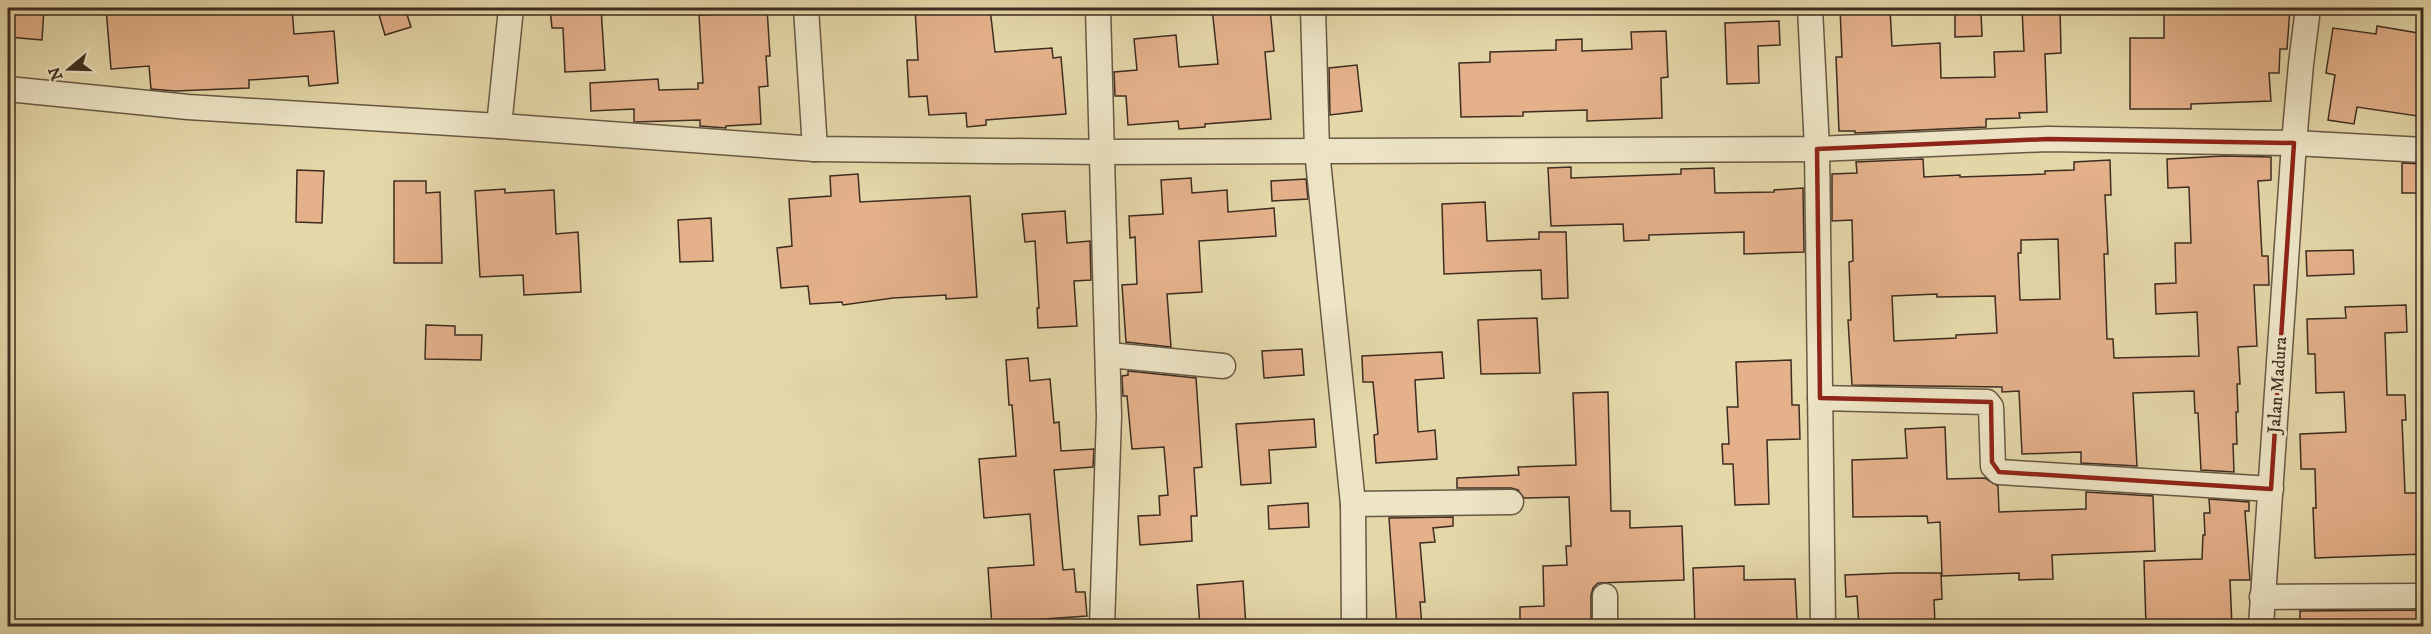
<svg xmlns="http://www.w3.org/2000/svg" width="2431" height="634" font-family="'IM FELL DW Pica',serif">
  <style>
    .building { fill: #e4b18b; stroke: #3e2d21; stroke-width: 1.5; fill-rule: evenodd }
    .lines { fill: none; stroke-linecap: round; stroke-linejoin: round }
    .minor-casing { stroke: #685843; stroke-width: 27 }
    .minor { stroke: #ede5c6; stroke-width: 24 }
    .marked { fill: none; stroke: #8f2418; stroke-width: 4.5; stroke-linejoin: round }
    .labels { text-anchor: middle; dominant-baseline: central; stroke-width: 6; stroke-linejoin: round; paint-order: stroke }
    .street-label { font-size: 18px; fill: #3e2d21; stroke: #ede5c6 }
  </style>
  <rect width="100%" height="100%" fill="#e4d7a8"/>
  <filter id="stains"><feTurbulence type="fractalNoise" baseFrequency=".00333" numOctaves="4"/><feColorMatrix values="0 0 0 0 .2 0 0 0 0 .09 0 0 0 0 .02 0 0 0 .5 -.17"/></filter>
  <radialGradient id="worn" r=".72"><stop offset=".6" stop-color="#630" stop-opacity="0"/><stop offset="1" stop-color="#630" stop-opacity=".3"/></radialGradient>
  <!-- building -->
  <g class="building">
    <polygon points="8,8 44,8 42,40 8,37"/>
    <polygon points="106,8 292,8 294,34 334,31 338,83 309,86 308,76 249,80 249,88 175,91 151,89 149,66 111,69"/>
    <polygon points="377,8 405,8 411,27 385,35"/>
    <polygon points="550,8 601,8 605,70 565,72 563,28 552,28"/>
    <polygon points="724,8 767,8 770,56 766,56 768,86 759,87 761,124 726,126 726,128 700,126 700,120 634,122 634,109 591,111 590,83 658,79 659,90 698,89 698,83 703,83 699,15 725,14"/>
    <polygon points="915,8 990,8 995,52 1052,48 1053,58 1061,57 1066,114 986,120 986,125 967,127 966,113 929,115 927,96 909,97 907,60 918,60"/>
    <polygon points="1212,8 1270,8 1274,51 1265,52 1271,119 1205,124 1205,127 1179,129 1178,121 1128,125 1126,96 1115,96 1114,72 1137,70 1134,39 1176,35 1179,67 1218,64"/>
    <polygon points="1840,8 1890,8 1892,46 1940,43 1941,78 1995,77 1994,52 2024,51 2022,8 2060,8 2061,53 2045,54 2047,112 2019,113 2020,118 1986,119 1986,127 1855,133 1855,131 1839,131 1836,57 1842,57"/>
    <polygon points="2164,8 2290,8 2287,49 2280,49 2279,73 2269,73 2271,101 2191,104 2191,109 2130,109 2130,38 2164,38"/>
    <polygon points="1981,12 1982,36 1955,37 1955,13"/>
    <polygon points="1779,21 1780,45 1758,46 1759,83 1727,84 1725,23"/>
    <polygon points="2377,26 2424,34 2424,117 2357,107 2354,124 2328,120 2335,75 2326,73 2333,28 2376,34"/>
    <polygon points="1666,31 1668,77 1661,78 1662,118 1587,121 1587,110 1523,112 1523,116 1461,117 1459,63 1490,62 1490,52 1556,50 1556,40 1582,39 1582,51 1632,49 1631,32"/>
    <polygon points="1357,65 1362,111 1330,115 1329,68"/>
    <path d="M2224,156L2271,157V180L2258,181L2262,256H2268L2269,285H2254L2257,346L2238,347L2240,384H2237L2238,412H2236L2237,444H2233L2234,472L2201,470L2198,413H2195L2194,391L2133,393L2137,466L2081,463V452L2022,454L2019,391L2002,392V387L1852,385L1848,320H1851L1849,262L1853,261L1852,220L1832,221V174L1857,173L1856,162L1923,159L1924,177L1960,175V177L2045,174V171L2074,170V162L2110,160L2111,195H2105L2108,254H2104L2107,339H2113L2114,358L2199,356L2197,312L2156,314L2155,284L2176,283L2175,243H2191L2189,187L2168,188L2167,159ZM2058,239L2060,299L2020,300L2018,253H2021V240ZM1937,294V297L1995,296L1997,333L1956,335V338L1894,341L1892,296Z"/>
    <polygon points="2402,163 2423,164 2424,193 2402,193"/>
    <polygon points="1571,167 1571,178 1681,174 1681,169 1714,168 1715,193 1774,192 1774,190 1803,188 1804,252 1744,254 1744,232 1649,235 1649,240 1624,241 1623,224 1551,226 1548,168"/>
    <polygon points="297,170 324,171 322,223 296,222"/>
    <polygon points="858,174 860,202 970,196 977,297 946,299 946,295 893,298 843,305 842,302 810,304 808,286 781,288 777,248 792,246 789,199 831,196 830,176"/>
    <polygon points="1191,178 1192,193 1227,190 1228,212 1274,208 1276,236 1199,241 1202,292 1167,294 1171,347 1126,342 1122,285 1137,284 1135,237 1130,238 1129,216 1163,214 1161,180"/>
    <polygon points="1306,179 1308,199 1272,201 1271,181"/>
    <polygon points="394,181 426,181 426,193 440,192 442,263 394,263"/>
    <polygon points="505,189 505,193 554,190 556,234 578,232 581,292 524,295 523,275 480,277 475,191"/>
    <polygon points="1485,202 1487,241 1539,239 1539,232 1566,232 1568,298 1542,299 1541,270 1444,274 1442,204"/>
    <polygon points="1065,211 1067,243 1090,241 1091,280 1074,281 1077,326 1038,328 1037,308 1039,308 1035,241 1025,242 1022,214"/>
    <polygon points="711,218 713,261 680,262 678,220"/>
    <polygon points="2353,250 2354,274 2307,276 2306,251"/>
    <polygon points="2406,305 2407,332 2385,333 2387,395 2405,395 2406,420 2402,420 2405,493 2424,493 2424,554 2315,558 2313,508 2316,508 2315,469 2301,469 2300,434 2346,432 2344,392 2316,393 2315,354 2308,354 2307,319 2346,318 2345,307"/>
    <polygon points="1537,318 1540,373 1481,374 1478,320"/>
    <polygon points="426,325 455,326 455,335 482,335 481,360 425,359"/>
    <polygon points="1302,349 1304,375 1264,378 1262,351"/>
    <polygon points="1442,352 1444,378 1415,380 1418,432 1435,430 1437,459 1376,463 1374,435 1378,434 1373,382 1363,382 1362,356"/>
    <polygon points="1028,358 1030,381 1050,379 1054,423 1059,422 1061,451 1094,449 1093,467 1054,470 1063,570 1074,569 1076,592 1085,592 1087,616 1030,620 1030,627 992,627 988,568 1034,565 1030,514 984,518 979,459 1016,456 1012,405 1009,405 1006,360"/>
    <polygon points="1791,360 1792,405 1799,405 1800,439 1767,440 1769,504 1735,505 1733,464 1723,464 1722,444 1729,444 1727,407 1738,407 1736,362"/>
    <polygon points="1128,371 1196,378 1202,467 1194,468 1197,516 1191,516 1192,541 1140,545 1138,516 1160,515 1159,496 1168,495 1164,447 1132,449 1127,396 1123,396 1122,376 1128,375"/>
    <polygon points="1608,392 1611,511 1630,511 1630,528 1682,526 1684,580 1598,583 1593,588 1591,595 1591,627 1520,627 1520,607 1544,606 1543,566 1567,565 1566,546 1571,546 1569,497 1524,498 1518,490 1511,488 1457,488 1457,478 1519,475 1518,467 1576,465 1573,393"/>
    <polygon points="1314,419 1316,447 1269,450 1271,483 1241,485 1236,424"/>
    <polygon points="1945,427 1947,479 1985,478 1998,486 1999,512 2086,509 2086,492 2153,496 2155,551 2052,555 2053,579 2019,580 2019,573 1942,576 1940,522 1928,523 1927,516 1853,517 1852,460 1907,458 1905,429"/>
    <polygon points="2209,499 2249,502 2249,511 2245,511 2250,580 2230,580 2232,627 2146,627 2144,561 2202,559 2203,535 2205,535 2204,513 2210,513"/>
    <polygon points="1308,503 1309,527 1269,529 1268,506"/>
    <polygon points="1453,517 1453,526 1433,528 1435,542 1420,543 1425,602 1420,602 1422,627 1397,627 1389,518"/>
    <polygon points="1744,566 1744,580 1795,579 1797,620 1756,622 1756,627 1695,627 1693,568"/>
    <polygon points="1895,573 1941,573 1942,599 1934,600 1935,624 1859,627 1857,596 1846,597 1845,575"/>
    <polygon points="1243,581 1246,627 1200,627 1197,585"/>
    <polygon points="2424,610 2424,627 2300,627 2300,611"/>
  </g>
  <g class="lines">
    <!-- minor casing -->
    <g class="minor-casing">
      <g id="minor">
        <polyline points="806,8 815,149"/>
        <polyline points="1098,8 1109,416 1102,626"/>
        <polyline points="1313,8 1317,151 1353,504 1354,626"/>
        <polyline points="1810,8 1817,149 1823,626"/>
        <polyline points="8,89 188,107 499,126 815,149 1101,152 1817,149 2048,139 2294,143 2424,150"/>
        <polyline points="499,126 511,8"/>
        <polyline points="1109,355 1223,366"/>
        <polyline points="1820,398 1987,402 1991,407 1993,466 1999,472 2271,489"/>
        <polyline points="1353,504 1511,502"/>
        <polyline points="1605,596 1605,626"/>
        <polyline points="2262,597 2424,596"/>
        <polyline points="2261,626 2294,143 2301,64 2308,8"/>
      </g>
    </g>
    <!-- minor -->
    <use href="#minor" class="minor"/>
  </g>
  <!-- marked area -->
  <path class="marked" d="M2048,139L2294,143L2271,489L1999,472L1992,462L1991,402L1820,398L1817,149Z"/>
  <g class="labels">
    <!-- street labels -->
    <g class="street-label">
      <text transform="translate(2278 385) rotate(-86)">Jalan Madura</text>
    </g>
  </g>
  <!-- margin -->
  <rect width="2431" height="634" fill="none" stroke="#e4d7a8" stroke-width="30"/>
  <rect x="9" y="9" width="2413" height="616" fill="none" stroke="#3e2d21" stroke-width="3"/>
  <rect x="15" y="15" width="2401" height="604" fill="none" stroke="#3e2d21" stroke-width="1.5"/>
  <!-- north arrow -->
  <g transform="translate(69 69) rotate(251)" stroke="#ede5c6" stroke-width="4.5" paint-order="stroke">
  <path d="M0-4.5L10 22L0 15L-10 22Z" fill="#3e2d21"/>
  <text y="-9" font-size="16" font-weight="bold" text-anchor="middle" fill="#3e2d21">N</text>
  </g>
  <rect width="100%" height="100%" filter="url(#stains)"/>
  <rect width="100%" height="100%" fill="url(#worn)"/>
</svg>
